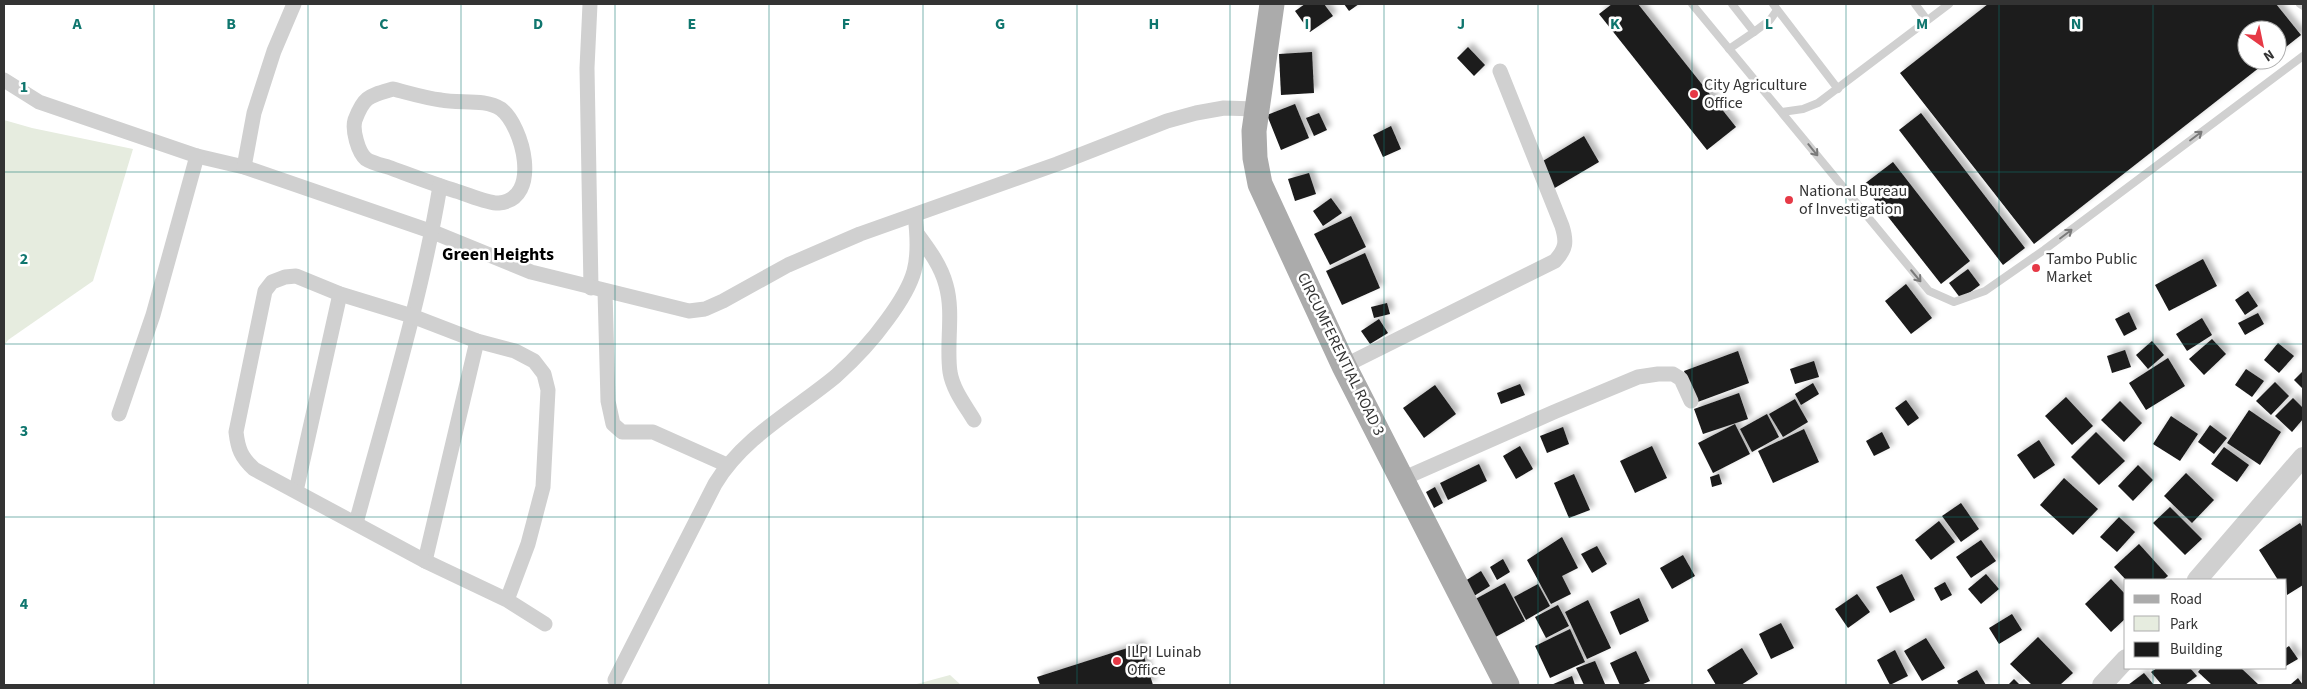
<svg xmlns="http://www.w3.org/2000/svg" width="2307" height="689" font-family="'Source Sans 3',sans-serif">
  <style>
    .green { fill: #e6ecdf }
    .building { fill: #1a1a1a; filter: url(#shadow) }
    .lines { fill: none; stroke-linecap: round; stroke-linejoin: round }
    .service { stroke: #d0d0d0; stroke-width: 8 }
    .minor { stroke: #d0d0d0; stroke-width: 15 }
    .tertiary { stroke: #d0d0d0; stroke-width: 20 }
    .primary { stroke: #ababab; stroke-width: 25 }
    .oneway { stroke: #7a7a7a }
    .grid { fill: none; stroke: #0f766e; stroke-width: 1; stroke-opacity: 0.55 }
    .poi-dot { fill: #e63946; stroke: #fff; stroke-width: 2 }
    .labels { text-anchor: middle; dominant-baseline: central; stroke-width: 5; stroke-linejoin: round; paint-order: stroke }
    .poi-label { font-size: 16px; fill: #333; stroke: #fff; text-anchor: start }
    .street-label { font-size: 16px; fill: #333; stroke: #fff }
    .neighbourhood-label { font-size: 18px; font-weight: bold; fill: #000; stroke: #fff }
    .grid-label { font-size: 16px; text-anchor: middle; font-weight: bold; fill: #0f766e; stroke: #fff; stroke-width: 5; stroke-linejoin: round; paint-order: stroke }
  </style>
  <defs>
    <filter id="shadow"><feDropShadow dx="4.5" dy="-4.5" stdDeviation="2.5" flood-color="#0004"/></filter>
  </defs>
  <rect width="100%" height="100%" fill="#fff"/>
  <!-- green -->
  <g class="green">
    <polygon points="4,120 32,128 133,149 93,281 8,340 4,346"/>
    <polygon points="950,675 961,685 913,685"/>
  </g>
  <!-- building -->
  <g class="building">
    <polygon points="1305,4 1324,4 1333,16 1310,32 1295,11"/>
    <polygon points="1344,4 1359,4 1349,11"/>
    <polygon points="1612,4 1638,4 1736,127 1707,150 1599,14"/>
    <polygon points="1988,4 2276,4 2301,35 2277,54 2277,30 2247,30 2247,60 2269,60 2034,244 1900,73"/>
    <polygon points="1468,47 1485,65 1474,76 1457,58"/>
    <polygon points="1312,52 1314,93 1281,95 1279,54"/>
    <polygon points="1295,104 1309,138 1281,150 1267,115"/>
    <polygon points="1319,113 1327,130 1314,136 1306,118"/>
    <polygon points="1921,113 2025,248 2003,265 1899,130"/>
    <polygon points="1391,126 1401,149 1383,157 1373,135"/>
    <polygon points="1584,136 1599,162 1553,189 1538,164"/>
    <polygon points="1893,162 1970,261 1941,284 1863,185"/>
    <polygon points="1309,173 1316,194 1295,201 1288,179"/>
    <polygon points="1331,198 1342,213 1323,226 1313,211"/>
    <polygon points="1351,216 1366,247 1330,265 1314,234"/>
    <polygon points="1365,253 1380,288 1342,305 1326,271"/>
    <polygon points="2203,259 2217,286 2169,311 2155,285"/>
    <polygon points="1968,269 1980,285 1961,299 1949,283"/>
    <polygon points="1906,284 1932,318 1911,334 1885,301"/>
    <polygon points="2248,291 2258,306 2245,315 2235,300"/>
    <polygon points="1387,303 1390,314 1374,318 1371,307"/>
    <polygon points="2129,312 2137,329 2124,336 2115,319"/>
    <polygon points="2258,313 2264,324 2245,335 2238,323"/>
    <polygon points="2202,318 2212,335 2187,351 2176,334"/>
    <polygon points="1379,319 1388,333 1370,344 1361,331"/>
    <polygon points="2212,339 2226,354 2204,375 2189,359"/>
    <polygon points="2152,341 2164,355 2148,369 2136,355"/>
    <polygon points="2278,343 2294,356 2279,373 2264,360"/>
    <polygon points="2125,350 2131,367 2112,373 2107,356"/>
    <polygon points="1738,351 1749,383 1695,403 1684,371"/>
    <polygon points="2168,358 2185,386 2146,410 2129,383"/>
    <polygon points="1814,361 1819,377 1795,384 1790,369"/>
    <polygon points="2246,369 2264,381 2252,397 2235,385"/>
    <polygon points="2303,371 2303,389 2294,380"/>
    <polygon points="2275,382 2289,396 2271,415 2256,401"/>
    <polygon points="1813,383 1819,394 1801,405 1795,394"/>
    <polygon points="1520,384 1525,395 1501,404 1497,393"/>
    <polygon points="1435,385 1456,414 1424,438 1403,408"/>
    <polygon points="1739,393 1748,419 1703,434 1694,409"/>
    <polygon points="2066,397 2093,426 2072,445 2045,416"/>
    <polygon points="2293,398 2303,408 2303,419 2292,432 2275,416"/>
    <polygon points="1795,399 1808,422 1783,437 1769,414"/>
    <polygon points="1906,400 1919,418 1908,426 1895,408"/>
    <polygon points="2120,401 2142,423 2124,442 2101,420"/>
    <polygon points="2249,410 2281,432 2260,465 2227,443"/>
    <polygon points="1767,414 1779,437 1752,452 1740,429"/>
    <polygon points="2171,416 2198,434 2180,461 2153,444"/>
    <polygon points="1735,424 1750,454 1713,473 1698,443"/>
    <polygon points="2210,425 2227,438 2214,454 2198,442"/>
    <polygon points="1563,427 1569,444 1547,453 1540,436"/>
    <polygon points="1804,429 1819,462 1773,483 1758,451"/>
    <polygon points="1882,432 1890,448 1874,456 1866,441"/>
    <polygon points="2096,432 2125,461 2099,485 2071,457"/>
    <polygon points="2039,440 2055,465 2034,479 2017,455"/>
    <polygon points="1520,446 1533,469 1516,479 1503,456"/>
    <polygon points="1652,446 1667,478 1635,493 1620,461"/>
    <polygon points="2224,447 2249,465 2237,482 2211,464"/>
    <polygon points="1479,464 1487,481 1448,500 1440,483"/>
    <polygon points="2138,465 2153,480 2133,501 2118,486"/>
    <polygon points="2186,473 2214,500 2192,523 2164,496"/>
    <polygon points="1574,474 1590,510 1569,518 1554,483"/>
    <polygon points="1719,474 1722,484 1712,487 1710,477"/>
    <polygon points="2064,478 2098,509 2073,535 2040,505"/>
    <polygon points="1435,487 1443,503 1434,508 1426,492"/>
    <polygon points="1961,503 1979,529 1961,542 1942,516"/>
    <polygon points="2170,507 2202,539 2185,555 2153,523"/>
    <polygon points="2119,517 2135,532 2117,552 2100,537"/>
    <polygon points="1939,521 1955,542 1931,560 1915,540"/>
    <polygon points="2300,523 2303,528 2303,585 2287,595 2286,580 2278,580 2259,550"/>
    <polygon points="1562,537 1578,568 1562,576 1571,594 1551,604 1527,560"/>
    <polygon points="1981,540 1996,561 1971,578 1956,557"/>
    <polygon points="2139,544 2168,576 2163,580 2126,580 2114,567"/>
    <polygon points="1597,546 1607,564 1592,573 1581,554"/>
    <polygon points="1683,555 1695,576 1672,589 1660,568"/>
    <polygon points="1503,559 1510,572 1497,580 1490,567"/>
    <polygon points="1481,571 1490,586 1474,596 1465,581"/>
    <polygon points="1902,574 1915,600 1890,613 1876,587"/>
    <polygon points="1986,574 1999,589 1981,604 1968,589"/>
    <polygon points="2111,579 2126,595 2126,618 2111,632 2085,604"/>
    <polygon points="1945,582 1952,595 1941,601 1934,588"/>
    <polygon points="1505,583 1525,621 1490,640 1470,602"/>
    <polygon points="1538,584 1550,606 1526,620 1514,597"/>
    <polygon points="1857,594 1870,612 1848,628 1835,609"/>
    <polygon points="1639,598 1649,621 1620,635 1610,612"/>
    <polygon points="1588,600 1611,648 1587,659 1565,612"/>
    <polygon points="1558,605 1569,626 1546,638 1535,617"/>
    <polygon points="2012,614 2022,630 1999,644 1989,628"/>
    <polygon points="1781,623 1794,648 1771,659 1759,634"/>
    <polygon points="1570,629 1585,662 1550,678 1535,646"/>
    <polygon points="2038,637 2073,673 2060,685 2032,685 2010,664"/>
    <polygon points="1926,638 1945,668 1922,681 1904,651"/>
    <polygon points="1140,644 1153,685 1040,685 1037,677"/>
    <polygon points="2289,646 2298,659 2286,666 2286,648"/>
    <polygon points="1742,648 1758,674 1741,685 1716,685 1707,670"/>
    <polygon points="1895,650 1908,676 1890,685 1877,660"/>
    <polygon points="1636,651 1650,681 1641,685 1620,685 1610,663"/>
    <polygon points="1595,661 1605,684 1584,685 1576,668"/>
    <polygon points="2157,668 2190,668 2197,676 2185,685 2162,685 2151,672"/>
    <polygon points="2201,668 2241,668 2259,685 2212,685 2198,672"/>
    <polygon points="1977,670 1986,685 1959,685 1957,681"/>
    <polygon points="2144,673 2154,685 2128,685"/>
    <polygon points="1572,676 1575,685 1551,685"/>
    <polygon points="2298,678 2303,685 2293,685 2291,684"/>
    <polygon points="2014,679 2020,685 2008,685"/>
  </g>
  <g class="lines">
    <!-- service -->
    <g class="service">
      <polyline points="1692,4 1929,291 1954,302 1985,291 2044,250 2303,56"/>
      <polyline points="1773,4 1838,89"/>
      <polyline points="1915,4 1927,20"/>
      <polyline points="2300,4 2303,6"/>
      <polyline points="1754,32 1770,20 1777,10"/>
      <polyline points="1729,49 1754,32 1732,4"/>
      <polyline points="1782,112 1803,109 1818,103 1949,4"/>
    </g>
    <!-- minor -->
    <g class="minor">
      <polyline points="590,4 587,68 591,288"/>
      <polyline points="4,80 39,102 197,156 244,167 433,232 531,272 689,311 705,309 723,301 788,265 860,234 1057,164 1167,121 1196,113 1224,108 1256,109"/>
      <path d="M393,89C409,93 425,98 441,100C459,104 485,98 501,109C523,126 542,199 499,203C489,204 467,194 456,191C433,184 410,175 388,167C381,165 372,163 366,159C358,152 352,130 355,120C364,96 369,96 393,89Z"/>
      <polyline points="244,167 254,113 274,51 294,4"/>
      <path d="M918,235C929,250 941,266 946,285C954,313 946,344 950,372C953,390 965,405 974,420"/>
      <polyline points="605,291 608,401 613,424 622,432 653,432 727,465"/>
      <path d="M1344,366L1555,261C1566,249 1567,242 1562,226L1500,71"/>
      <polyline points="119,414 153,315 197,156"/>
      <polyline points="1402,479 1554,412 1638,377 1658,374 1673,374 1681,379 1691,401"/>
      <polyline points="296,491 340,294"/>
      <path d="M356,523C386,412 421,300 440,186"/>
      <polyline points="425,561 477,341"/>
      <path d="M507,600L528,544L543,487L548,390L544,374L534,361L515,351L477,341L412,316L340,294L296,276L285,277L272,282L265,291L236,432C238,449 241,457 254,469L425,561L507,600L545,624"/>
      <path d="M615,680L715,484C744,436 794,411 836,376C855,359 872,341 887,320C916,281 921,263 915,215"/>
    </g>
    <!-- tertiary -->
    <g class="tertiary">
      <polyline points="2197,580 2303,457"/>
      <polyline points="2102,685 2126,659"/>
    </g>
    <!-- primary -->
    <polyline class="primary" points="1272,4 1254,131 1255,158 1260,184 1344,366 1507,685"/>
  </g>
  <!-- one-way arrows -->
  <defs><path id="oneway-shaft" d="M-6 0H5M1.5-3L5.5 0L1.5 3" fill="none" stroke-width="1.6" stroke-linecap="round" stroke-linejoin="round" transform="scale(1.25)"/></defs>
  <g class="oneway">
    <use href="#oneway-shaft" transform="translate(2196 136) rotate(-37)"/>
    <use href="#oneway-shaft" transform="translate(1813 150) rotate(51)"/>
    <use href="#oneway-shaft" transform="translate(2066 234) rotate(-37)"/>
    <use href="#oneway-shaft" transform="translate(1916 276) rotate(50)"/>
  </g>
  <!-- grid -->
  <path class="grid" d="M154,4V685M308,4V685M461,4V685M615,4V685M769,4V685M923,4V685M1077,4V685M1230,4V685M1384,4V685M1538,4V685M1692,4V685M1846,4V685M1999,4V685M2153,4V580M4,172H2303M4,344H2303M4,517H2303M2153,668V685"/>
  <!-- markers -->
  <g class="poi-dot">
    <circle cx="1694" cy="94" r="5"/>
    <circle cx="1789" cy="200" r="5"/>
    <circle cx="2036" cy="268" r="5"/>
    <circle cx="1117" cy="661" r="5"/>
  </g>
  <g class="labels">
    <!-- poi labels -->
    <g class="poi-label">
      <text x="1704" y="85">City Agriculture<tspan x="1704" dy="18">Office</tspan></text>
      <text x="1799" y="191">National Bureau<tspan x="1799" dy="18">of Investigation</tspan></text>
      <text x="2046" y="259">Tambo Public<tspan x="2046" dy="18">Market</tspan></text>
      <text x="1127" y="652">ILPI Luinab<tspan x="1127" dy="18">Office</tspan></text>
    </g>
    <!-- street labels -->
    <g class="street-label">
      <text transform="translate(1341 354) rotate(64)">CIRCUMFERENTIAL ROAD 3</text>
    </g>
    <!-- neighbourhood labels -->
    <g class="neighbourhood-label">
      <text x="498" y="254">Green Heights</text>
    </g>
  </g>
  <g class="grid-label">
    <text x="77" y="29">A</text>
    <text x="231" y="29">B</text>
    <text x="384" y="29">C</text>
    <text x="538" y="29">D</text>
    <text x="692" y="29">E</text>
    <text x="846" y="29">F</text>
    <text x="1000" y="29">G</text>
    <text x="1154" y="29">H</text>
    <text x="1307" y="29">I</text>
    <text x="1461" y="29">J</text>
    <text x="1615" y="29">K</text>
    <text x="1769" y="29">L</text>
    <text x="1922" y="29">M</text>
    <text x="2076" y="29">N</text>
    <text x="24" y="92">1</text>
    <text x="24" y="264">2</text>
    <text x="24" y="436">3</text>
    <text x="24" y="609">4</text>
  </g>
  <!-- border -->
  <rect width="2307" height="689" fill="none" stroke="#333333" stroke-width="10"/>
  <!-- legend -->
  <rect x="2124" y="579" width="162" height="90" fill="#ffffff" stroke="#adadad"/>
  <rect x="2134" y="595" width="25" height="8" fill="#ababab" stroke="#adadad"/>
  <text x="2170" y="604" font-size="15" fill="#333333">Road</text>
  <rect x="2134" y="616" width="25" height="15" fill="#e6ecdf" stroke="#adadad"/>
  <text x="2170" y="629" font-size="15" fill="#333333">Park</text>
  <rect x="2134" y="642" width="25" height="15" fill="#1a1a1a" stroke="#adadad"/>
  <text x="2170" y="654" font-size="15" fill="#333333">Building</text>
  <!-- north arrow -->
  <g transform="translate(2262 45) rotate(147)"><circle r="24" fill="#ffffff" stroke="#adadad"/>
  <path d="M0-4L9 19L0 12L-9 19Z" fill="#e63946"/>
  <text y="-8" font-size="14" font-weight="bold" text-anchor="middle" fill="#333333">N</text>
  </g>
</svg>
